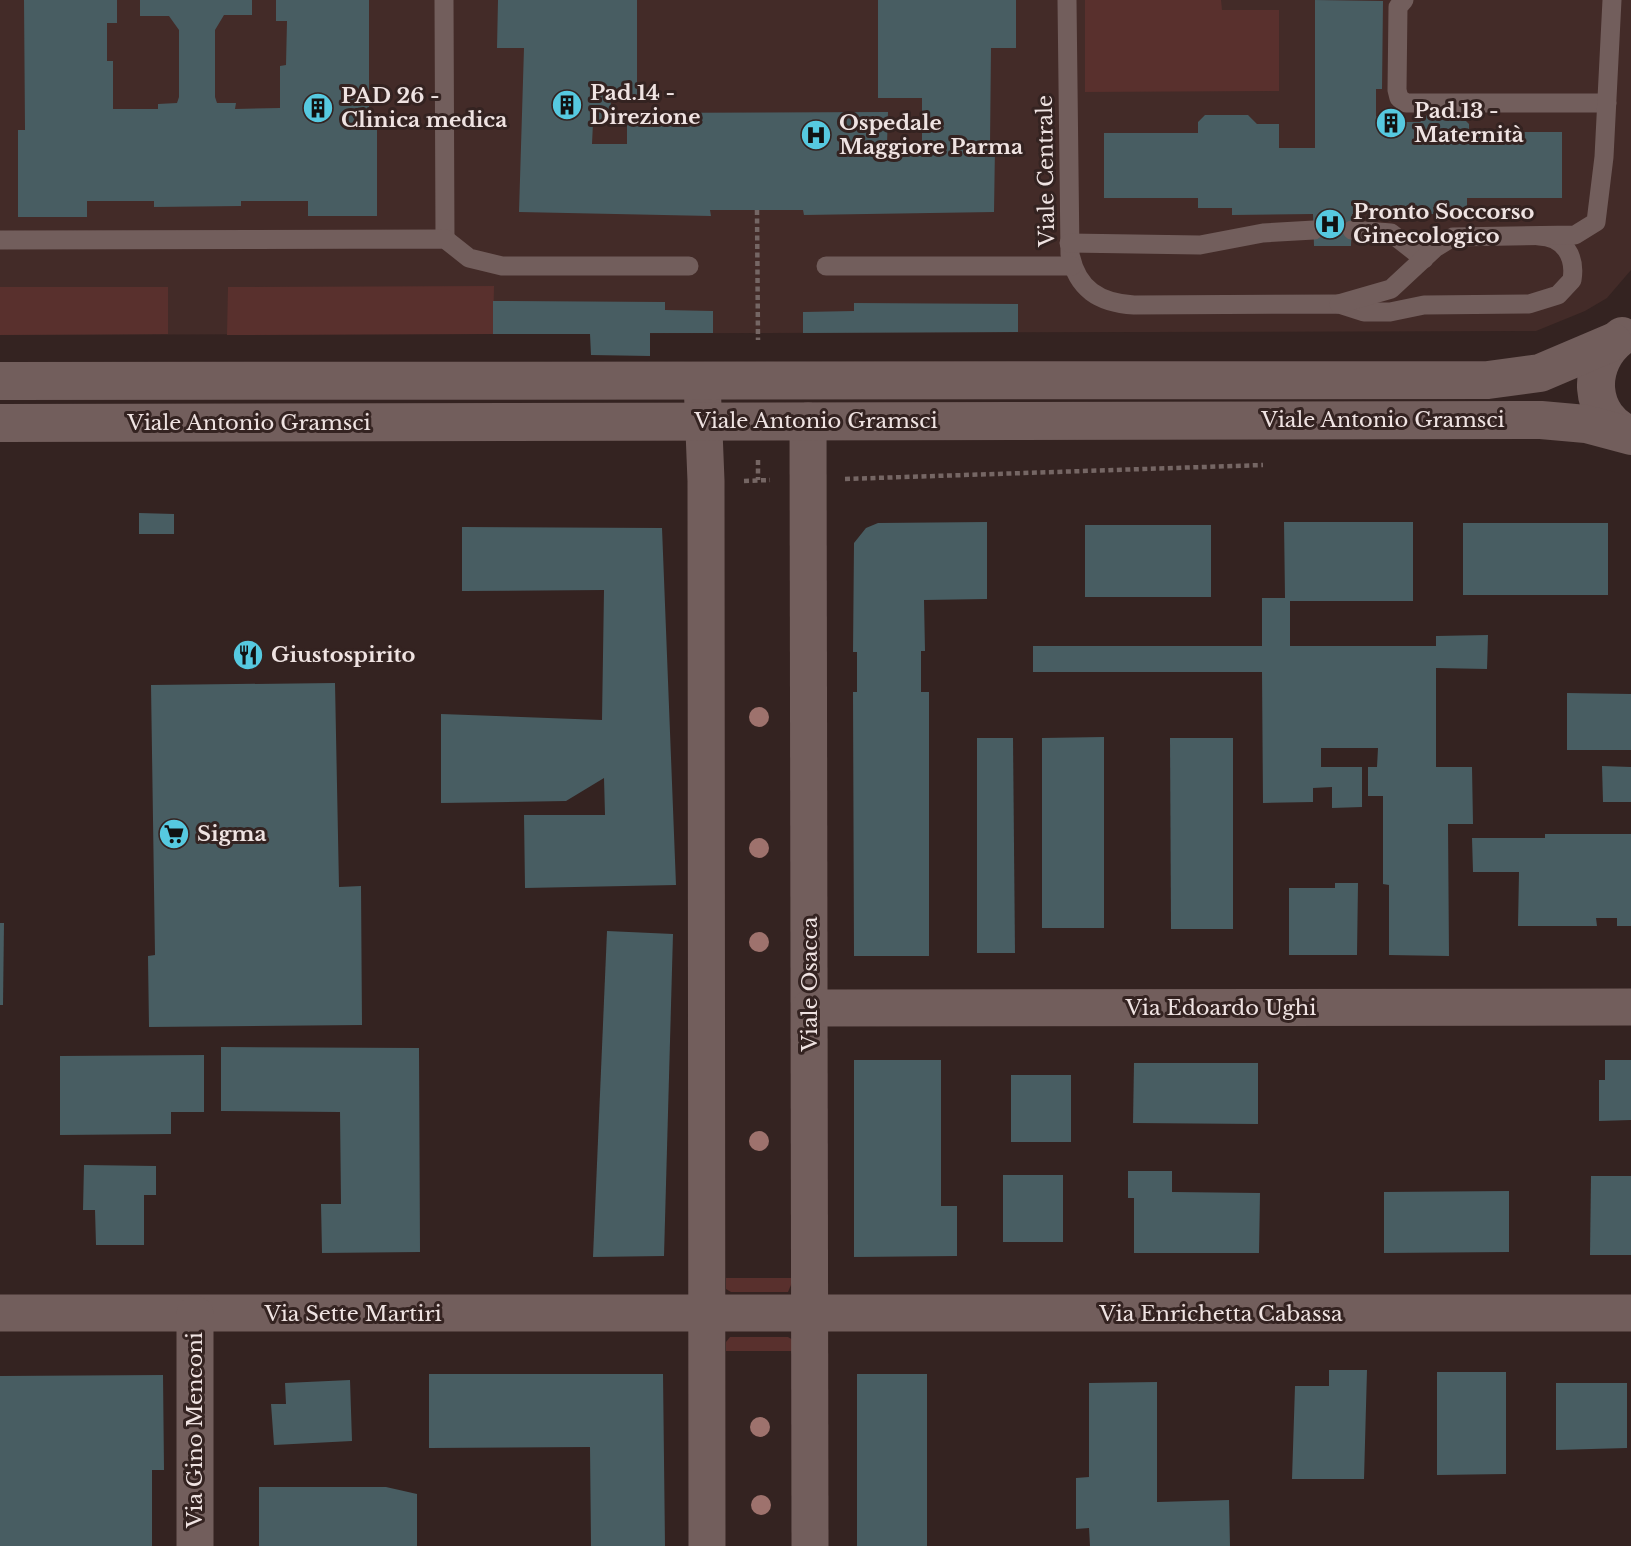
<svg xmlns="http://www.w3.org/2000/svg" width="1631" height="1546" font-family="'Libre Baskerville',serif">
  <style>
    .built { fill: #432b28 }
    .green { fill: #59302d }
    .building { fill: #485d62 }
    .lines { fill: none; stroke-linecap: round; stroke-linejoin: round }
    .path { stroke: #756664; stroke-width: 4.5; stroke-dasharray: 5 3.5; stroke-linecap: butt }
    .service { stroke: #725e5c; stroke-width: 19 }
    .minor { stroke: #725e5c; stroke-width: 37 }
    .secondary { stroke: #725e5c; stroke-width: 38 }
    .tree { fill: #9e726d }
    .labels { text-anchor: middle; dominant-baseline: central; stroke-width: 6; stroke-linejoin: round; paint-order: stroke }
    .poi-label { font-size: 21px; font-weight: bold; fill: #efe3e2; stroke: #342321; text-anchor: start }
    .street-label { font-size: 21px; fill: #efe3e2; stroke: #342321 }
  </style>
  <rect width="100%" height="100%" fill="#342321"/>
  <!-- built -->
  <polygon class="built" points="0,0 1631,0 1631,270 1607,298 1585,311 1536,331 0,335"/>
  <!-- green -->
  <g class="green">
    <polygon points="1085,0 1221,0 1222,10 1279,10 1279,91 1085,92"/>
    <polygon points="494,286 493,334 227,335 228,287"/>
    <polygon points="0,287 168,287 168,334 0,335"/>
    <polygon points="726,1278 794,1278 788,1292 731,1292 726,1289"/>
    <polygon points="730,1337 788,1337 793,1340 794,1351 726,1351 726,1342"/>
  </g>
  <!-- building -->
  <g class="building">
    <polygon points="24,0 117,0 117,23 107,23 107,61 113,61 113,109 158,109 158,104 177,103 179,97 179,30 169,16 140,16 140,0 252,0 252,15 224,15 215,30 215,97 217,103 236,103 235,109 280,108 280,66 286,65 287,21 276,21 276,0 369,0 369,129 377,129 377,216 308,216 308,201 241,201 241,206 154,207 154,201 87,201 87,217 18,217 18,130 25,130"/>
    <polygon points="498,0 637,0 637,98 611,98 610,124 593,123 592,144 627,144 627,113 888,112 887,144 922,144 922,98 878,98 878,0 1016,0 1016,48 991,48 990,146 995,146 994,212 804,215 803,210 710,210 711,216 519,212 524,48 497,48"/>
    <polygon points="1315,0 1383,1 1382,89 1376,89 1376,116 1382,122 1420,122 1427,115 1461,116 1469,124 1469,132 1562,132 1562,198 1467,198 1467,208 1433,207 1434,214 1352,214 1351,246 1314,246 1313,214 1232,215 1232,208 1198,208 1198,198 1104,198 1104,133 1198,133 1198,122 1205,115 1248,115 1257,124 1279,124 1279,148 1315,148"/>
    <polygon points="493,301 665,302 665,310 713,311 713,333 650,333 650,356 591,355 590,334 493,334"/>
    <polygon points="854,303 1018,304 1018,332 803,333 803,312 854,311"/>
    <polygon points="139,513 174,514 174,534 139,534"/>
    <polygon points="987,522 987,599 924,600 925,651 921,651 921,692 929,692 929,956 854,956 853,692 857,692 857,652 853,652 854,543 866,528 878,523"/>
    <polygon points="1284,522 1413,522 1413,601 1290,601 1290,646 1436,646 1436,636 1488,635 1487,669 1436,668 1436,767 1472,767 1473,824 1448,824 1449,956 1389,955 1389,885 1383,884 1383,796 1368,796 1368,767 1377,767 1378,748 1321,748 1321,767 1362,767 1362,807 1332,808 1332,787 1313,788 1313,802 1263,803 1262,672 1033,672 1033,646 1262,646 1262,598 1285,598"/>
    <rect x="1463" y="523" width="145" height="72"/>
    <rect x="1085" y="525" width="126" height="72"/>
    <polygon points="462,527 662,528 676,885 525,888 524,815 605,815 604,778 566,801 441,803 441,714 602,720 604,590 462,591"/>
    <polygon points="335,683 339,887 361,886 362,1025 149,1027 148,956 155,955 151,685"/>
    <polygon points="1567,693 1631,694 1631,750 1567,750"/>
    <polygon points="1104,737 1104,928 1042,928 1042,738"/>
    <polygon points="977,738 1013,738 1015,953 977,953"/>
    <polygon points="1170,738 1233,738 1233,929 1171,929"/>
    <polygon points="1602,766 1631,767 1631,802 1603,802"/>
    <polygon points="1545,834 1631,834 1631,926 1617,926 1617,918 1596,918 1597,926 1518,926 1519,872 1473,872 1472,838 1545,838"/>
    <polygon points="1335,883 1358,883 1357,955 1289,955 1289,888 1335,888"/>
    <polygon points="0,923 4,923 3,1005 0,1005"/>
    <polygon points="607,931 673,934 664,1256 593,1257"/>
    <polygon points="221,1047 419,1048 420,1252 322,1253 321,1204 341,1204 340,1112 221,1111"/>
    <polygon points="204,1055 204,1112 171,1112 171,1134 60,1135 60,1056"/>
    <polygon points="854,1060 941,1060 941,1206 957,1206 957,1256 854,1257"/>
    <polygon points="1605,1060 1631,1060 1631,1120 1599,1121 1599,1080 1605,1080"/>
    <polygon points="1134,1063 1258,1063 1258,1124 1133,1123"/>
    <rect x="1011" y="1075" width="60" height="67"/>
    <polygon points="84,1165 156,1166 156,1195 144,1195 144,1245 96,1245 95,1210 83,1210"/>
    <polygon points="1128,1171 1172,1171 1172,1192 1260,1193 1259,1253 1134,1253 1134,1198 1128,1198"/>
    <rect x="1003" y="1175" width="60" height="67"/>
    <polygon points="1591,1176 1631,1176 1631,1255 1590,1255"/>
    <polygon points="1509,1191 1509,1252 1384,1253 1384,1192"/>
    <polygon points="1329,1370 1367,1370 1364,1479 1292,1479 1295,1386 1329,1386"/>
    <polygon points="1437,1372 1506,1372 1506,1474 1437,1475"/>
    <polygon points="429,1374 663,1374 665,1546 591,1546 590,1447 429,1448"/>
    <rect x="857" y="1374" width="70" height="172"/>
    <polygon points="163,1375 164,1470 152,1470 152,1546 0,1546 0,1376"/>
    <polygon points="350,1380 352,1441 274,1445 271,1404 286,1404 285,1383"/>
    <polygon points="1157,1382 1157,1502 1229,1500 1230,1546 1090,1546 1089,1528 1076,1529 1076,1478 1089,1477 1089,1383"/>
    <polygon points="1556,1383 1627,1383 1627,1448 1556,1450"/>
    <polygon points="259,1487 386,1487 417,1494 417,1546 259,1546"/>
  </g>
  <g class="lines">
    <!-- path -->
    <g class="path">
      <polyline points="757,210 758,340"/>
      <polyline points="758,460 758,480"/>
      <polyline points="845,479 1263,465"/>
      <polyline points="744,481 770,480"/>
    </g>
    <!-- service -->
    <g class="service">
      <polyline points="444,0 445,239"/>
      <path d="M1067,0L1070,254C1077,289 1099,303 1134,305L1339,304L1364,312H1390L1424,305L1529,304L1558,295L1572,280C1576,256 1564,237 1539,236"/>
      <polyline points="1404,0 1398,7 1397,90 1399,98 1406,103 1607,103"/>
      <polyline points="1352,230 1391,233 1424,259"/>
      <polyline points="0,240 445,239 469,258 502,266 689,266"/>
      <polyline points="1069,243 1200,245 1263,233 1314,230"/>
      <polyline points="826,266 1072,266"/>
      <polyline points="1339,304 1391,289 1435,248 1453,237 1575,235 1596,222 1604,157 1612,0"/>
    </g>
    <!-- minor -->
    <g class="minor">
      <polyline points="702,381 706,481 707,1546"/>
      <polyline points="808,421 810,1546"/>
      <polyline points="810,1008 1631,1007"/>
      <polyline points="0,1313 1631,1313"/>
      <polyline points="195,1314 195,1546"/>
    </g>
    <!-- secondary -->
    <g class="secondary">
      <path d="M1622,336C1585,362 1587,418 1631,435"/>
      <polyline points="0,381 1488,380 1540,373 1613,342"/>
      <polyline points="0,423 1541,420 1586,424 1631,436"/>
    </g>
  </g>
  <!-- trees -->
  <g class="tree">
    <circle cx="759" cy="717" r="10"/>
    <circle cx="759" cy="848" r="10"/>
    <circle cx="759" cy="942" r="10"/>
    <circle cx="759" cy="1141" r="10"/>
    <circle cx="760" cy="1427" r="10"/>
    <circle cx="761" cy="1505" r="10"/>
  </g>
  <!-- icons -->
  <defs>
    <g id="building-disc" transform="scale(1.575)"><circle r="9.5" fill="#56c9e0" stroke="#342321"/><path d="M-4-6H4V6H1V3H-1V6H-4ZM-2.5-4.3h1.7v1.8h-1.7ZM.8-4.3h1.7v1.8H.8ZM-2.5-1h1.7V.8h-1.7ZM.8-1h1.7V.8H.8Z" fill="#111"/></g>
    <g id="hospital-disc" transform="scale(1.575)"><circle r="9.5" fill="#56c9e0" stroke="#342321"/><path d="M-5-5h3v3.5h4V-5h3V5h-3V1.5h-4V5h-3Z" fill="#111"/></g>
    <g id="restaurant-disc" transform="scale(1.575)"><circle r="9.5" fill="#56c9e0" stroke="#342321"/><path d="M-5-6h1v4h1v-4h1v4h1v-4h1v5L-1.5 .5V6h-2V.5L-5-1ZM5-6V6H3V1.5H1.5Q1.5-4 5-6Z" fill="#111"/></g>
    <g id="supermarket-disc" transform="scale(1.575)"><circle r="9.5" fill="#56c9e0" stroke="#342321"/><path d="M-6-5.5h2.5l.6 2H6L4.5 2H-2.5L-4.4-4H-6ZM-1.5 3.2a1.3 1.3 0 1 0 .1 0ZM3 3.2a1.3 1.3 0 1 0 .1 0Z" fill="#111"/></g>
  </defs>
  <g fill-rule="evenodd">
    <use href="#building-disc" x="567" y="105"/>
    <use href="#building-disc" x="318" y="108"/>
    <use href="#building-disc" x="1391" y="123"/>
    <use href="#hospital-disc" x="816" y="135"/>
    <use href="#hospital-disc" x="1330" y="224"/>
    <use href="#restaurant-disc" x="248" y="655"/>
    <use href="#supermarket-disc" x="174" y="834"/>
  </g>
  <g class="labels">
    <!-- poi labels -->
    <g class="poi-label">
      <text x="590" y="93">Pad.14 -<tspan x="590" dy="24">Direzione</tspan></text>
      <text x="341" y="96">PAD 26 -<tspan x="341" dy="24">Clinica medica</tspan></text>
      <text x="1414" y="111">Pad.13 -<tspan x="1414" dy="24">Maternità</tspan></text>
      <text x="839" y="123">Ospedale<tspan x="839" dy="24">Maggiore Parma</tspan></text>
      <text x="1353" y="212">Pronto Soccorso<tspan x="1353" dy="24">Ginecologico</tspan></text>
      <text x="271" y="655">Giustospirito</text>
      <text x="197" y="834">Sigma</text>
    </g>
    <!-- street labels -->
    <g class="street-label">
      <text transform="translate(1046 171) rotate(-91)">Viale Centrale</text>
      <text x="1383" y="420">Viale Antonio Gramsci</text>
      <text x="816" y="421">Viale Antonio Gramsci</text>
      <text x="249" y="423">Viale Antonio Gramsci</text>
      <text transform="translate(810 984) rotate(-90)">Viale Osacca</text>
      <text x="1221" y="1008">Via Edoardo Ughi</text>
      <text x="353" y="1314">Via Sette Martiri</text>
      <text x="1221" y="1314">Via Enrichetta Cabassa</text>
      <text transform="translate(195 1430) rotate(-90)">Via Gino Menconi</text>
    </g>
  </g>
</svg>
